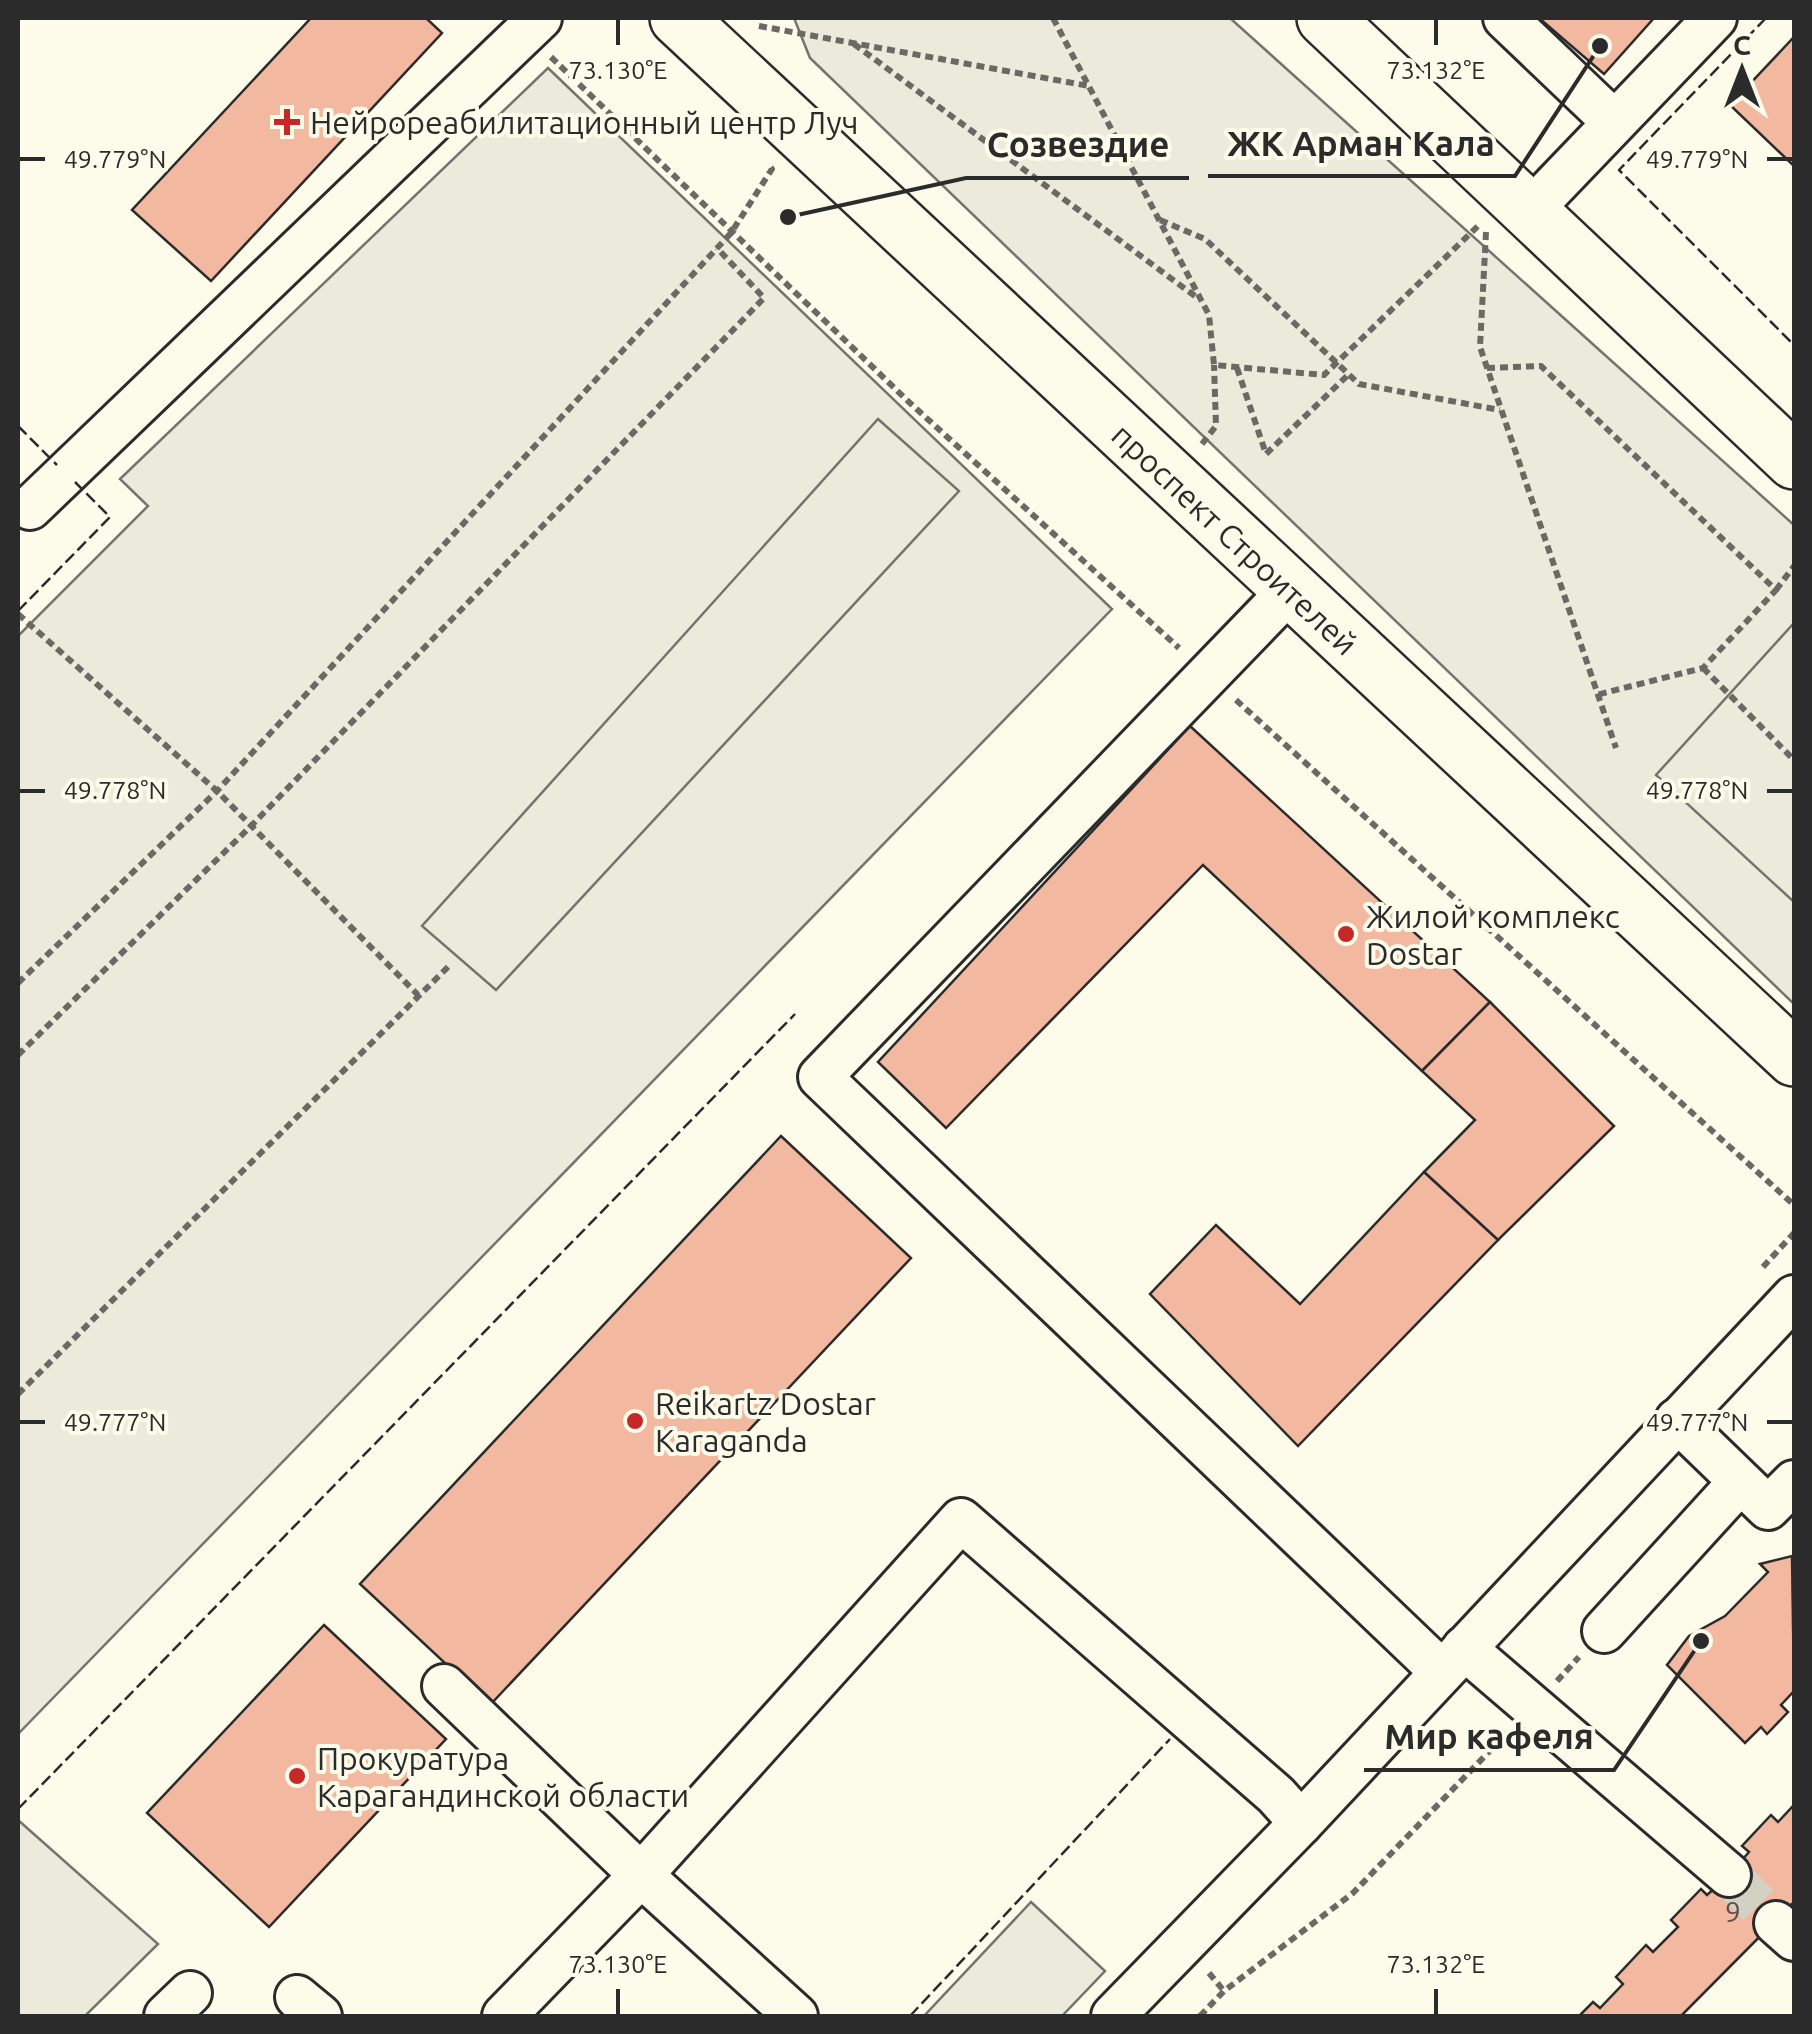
<svg xmlns="http://www.w3.org/2000/svg" width="1812" height="2034" font-family="Ubuntu,sans-serif">
  <style>
    .green { fill: #ecebdb; stroke: #74746e; stroke-width: 2.5 }
    .parking { fill: #eceadb; stroke: #74746e; stroke-width: 2.5 }
    .building { fill: #f2b8a0; stroke: #2b2b2b; stroke-width: 2.5 }
    .lines { fill: none; stroke-linecap: round; stroke-linejoin: round }
    .minor-tunnel { stroke: #d3d1c4; stroke-width: 42; stroke-dasharray: 42 21; stroke-linecap: butt }
    .minor-casing { stroke: #2b2b2b; stroke-width: 48 }
    .major-casing { stroke: #2b2b2b; stroke-width: 60 }
    .path { stroke: #6a6964; stroke-width: 6; stroke-dasharray: 8 5; stroke-linecap: butt }
    .minor { stroke: #fdfbea; stroke-width: 42 }
    .major { stroke: #fdfbea; stroke-width: 55 }
    .fence { stroke: #2b2b2b; stroke-width: 2.5; stroke-dasharray: 12 5; stroke-linecap: butt }
    .ticks { fill: none; stroke: #2b2b2b; stroke-width: 4 }
    .poi-dot { fill: #c62828; stroke: #fdfbea; stroke-width: 4 }
    .labels { text-anchor: middle; dominant-baseline: central; stroke-width: 8; stroke-linejoin: round; paint-order: stroke }
    .number-label { font-size: 28px; fill: #5d4e48 }
    .poi-label { font-size: 32px; fill: #2b2b2b; stroke: #fdfbea; text-anchor: start }
    .street-label { font-size: 32px; fill: #2b2b2b; stroke: #fdfbea }
    .ticks-label { font-size: 25px; text-anchor: middle; fill: #2b2b2b; stroke: #fdfbea; stroke-width: 8; stroke-linejoin: round; paint-order: stroke }
    .leader { fill: none; stroke: #2b2b2b; stroke-width: 4 }
    .callout-dot { fill: #2b2b2b; stroke: #fdfbea; stroke-width: 4 }
    .callout-label { font-size: 35px; text-anchor: middle; font-weight: bold; fill: #2b2b2b; stroke: #fdfbea; stroke-width: 8; stroke-linejoin: round; paint-order: stroke }
  </style>
  <rect width="100%" height="100%" fill="#fdfbea"/>
  <!-- green -->
  <g class="green">
    <polygon points="794,18 1230,18 1794,525 1794,1004 810,58"/>
    <polygon points="548,68 1112,609 18,1734 18,636 148,506 120,479"/>
    <polygon points="18,1820 158,1944 85,2016 18,2016"/>
  </g>
  <!-- parking -->
  <g class="parking">
    <polygon points="878,419 959,491 496,990 422,926"/>
    <polygon points="1794,623 1794,902 1656,775"/>
    <polygon points="1031,1902 1105,1971 1062,2016 924,2016"/>
  </g>
  <!-- building -->
  <g class="building">
    <polygon points="311,18 426,18 442,33 211,281 132,210"/>
    <polygon points="1539,18 1654,18 1604,74"/>
    <polygon points="1794,37 1794,166 1730,105"/>
    <polygon points="1190,726 1490,1002 1422,1071 1203,865 946,1128 878,1062"/>
    <polygon points="1490,1002 1614,1126 1498,1240 1424,1172 1475,1120 1422,1071"/>
    <polygon points="781,1136 911,1258 490,1705 360,1584"/>
    <polygon points="1424,1172 1498,1240 1298,1446 1150,1294 1216,1225 1300,1304"/>
    <polygon points="1792,1556 1794,1691 1781,1705 1788,1712 1767,1734 1761,1727 1745,1743 1667,1665 1689,1636 1725,1616 1768,1572 1760,1564"/>
    <polygon points="324,1625 446,1739 269,1927 147,1813"/>
    <polygon points="1794,1805 1794,1902 1681,2016 1579,2016 1593,2002 1600,2008 1623,1984 1616,1977 1646,1945 1653,1952 1678,1927 1671,1920 1701,1889 1707,1895 1729,1875 1749,1852 1742,1846 1771,1815 1778,1822"/>
  </g>
  <g class="lines">
    <!-- minor-tunnel -->
    <polyline class="minor-tunnel" points="1729,1875 1776,1923"/>
    <!-- minor casing -->
    <g class="minor-casing">
      <g id="minor">
        <polyline points="1505,18 1614,122"/>
        <polyline points="1530,211 1715,18"/>
        <polyline points="30,508 540,18"/>
        <polyline points="1290,590 820,1077 1442,1672"/>
        <polyline points="1677,1420 1768,1508 1794,1482"/>
        <polyline points="1604,1631 1740,1482"/>
        <polyline points="1464,1648 1729,1875"/>
        <polyline points="444,1686 641,1875 796,2016"/>
        <polyline points="1776,1923 1794,1939"/>
        <polyline points="297,1997 320,2016"/>
        <polyline points="166,2016 190,1993"/>
        <polyline points="504,2016 641,1875 961,1520 1276,1795 1301,1823"/>
        <polyline points="1113,2016 1301,1823 1794,1297"/>
      </g>
    </g>
    <!-- major casing -->
    <g class="major-casing">
      <g id="major">
        <polyline points="678,18 1794,1058"/>
        <polyline points="1325,18 1794,461"/>
      </g>
    </g>
    <!-- path -->
    <g class="path">
      <polyline points="1053,18 1209,315 1214,365 1324,375 1480,224"/>
      <polyline points="759,26 1089,86"/>
      <polyline points="854,44 1199,299"/>
      <polyline points="551,57 910,403 1179,648"/>
      <polyline points="1160,220 1205,239 1359,384 1500,410"/>
      <polyline points="1486,232 1480,347 1616,748"/>
      <polyline points="1237,368 1266,454 1349,374"/>
      <polyline points="1487,368 1541,366 1776,590 1703,668 1596,695"/>
      <polyline points="1202,444 1216,426 1214,365"/>
      <polyline points="1776,590 1794,566"/>
      <polyline points="18,614 217,791 418,995"/>
      <polyline points="1703,668 1794,760"/>
      <polyline points="1236,700 1794,1205"/>
      <polyline points="18,983 217,791 731,233 772,169 770,167"/>
      <polyline points="18,1055 252,825 764,298 717,248"/>
      <polyline points="1763,1267 1794,1233"/>
      <polyline points="18,1394 451,964"/>
      <polyline points="1557,1681 1579,1657"/>
      <polyline points="1209,1973 1224,1991"/>
      <polyline points="1200,2016 1224,1991 1353,1893 1507,1733"/>
    </g>
    <!-- minor -->
    <use href="#minor" class="minor"/>
    <!-- major -->
    <use href="#major" class="major"/>
    <!-- fence -->
    <g class="fence">
      <polyline points="1766,18 1619,170 1794,345"/>
      <polyline points="18,426 57,465"/>
      <polyline points="18,611 110,517 75,482"/>
      <polyline points="18,1809 795,1014"/>
      <polyline points="910,2016 1170,1739"/>
    </g>
  </g>
  <!-- ticks -->
  <path class="ticks" d="M618,20V45M1436,20V45M20,159H45M1767,159H1792M20,791H45M1767,791H1792M20,1422H45M1767,1422H1792M618,1989V2014M1436,1989V2014"/>
  <!-- markers -->
  <g class="poi-dot">
    <path d="M282 107h10v10h10v10h-10v10h-10v-10h-10v-10h10z"/>
    <circle cx="1346" cy="934" r="10"/>
    <circle cx="635" cy="1421" r="10"/>
    <circle cx="297" cy="1776" r="10"/>
  </g>
  <g class="labels">
    <!-- number labels -->
    <g class="number-label">
      <text x="1733" y="1911">9</text>
    </g>
    <!-- poi labels -->
    <g class="poi-label">
      <text x="310" y="122">Нейрореабилитационный центр Луч</text>
      <text x="1366" y="916">Жилой комплекс<tspan x="1366" dy="37">Dostar</tspan></text>
      <text x="655" y="1403">Reikartz Dostar<tspan x="655" dy="37">Karaganda</tspan></text>
      <text x="317" y="1758">Прокуратура<tspan x="317" dy="37">Карагандинской области</tspan></text>
    </g>
    <!-- street labels -->
    <g class="street-label">
      <text transform="translate(1235 539) rotate(43)">проспект Строителей</text>
    </g>
  </g>
  <g class="ticks-label">
    <text x="618" y="79">73.130°E</text>
    <text x="1436" y="79">73.132°E</text>
    <text x="115" y="168">49.779°N</text>
    <text x="1697" y="168">49.779°N</text>
    <text x="115" y="799">49.778°N</text>
    <text x="1697" y="799">49.778°N</text>
    <text x="115" y="1431">49.777°N</text>
    <text x="1697" y="1431">49.777°N</text>
    <text x="618" y="1973">73.130°E</text>
    <text x="1436" y="1973">73.132°E</text>
  </g>
  <!-- callouts -->
  <path class="leader" d="M1600 46L1515 176H1208M788 217L966 178H1189M1701 1641L1614 1770H1364"/>
  <g class="callout-dot">
    <circle cx="1600" cy="46" r="10"/>
    <circle cx="788" cy="217" r="10"/>
    <circle cx="1701" cy="1641" r="10"/>
  </g>
  <g class="callout-label">
    <text x="1361" y="156">ЖК Арман Кала</text>
    <text x="1078" y="157">Созвездие</text>
    <text x="1489" y="1749">Мир кафеля</text>
  </g>
  <!-- border -->
  <rect width="1812" height="2034" fill="none" stroke="#2b2b2b" stroke-width="40"/>
  <!-- north arrow -->
  <g transform="translate(1742 70)" stroke="#fdfbea" stroke-width="8" paint-order="stroke">
  <path d="M0-8L18 38L0 25L-18 38Z" fill="#2b2b2b"/>
  <text y="-15" font-size="28" font-weight="bold" text-anchor="middle" fill="#2b2b2b">С</text>
  </g>
</svg>
